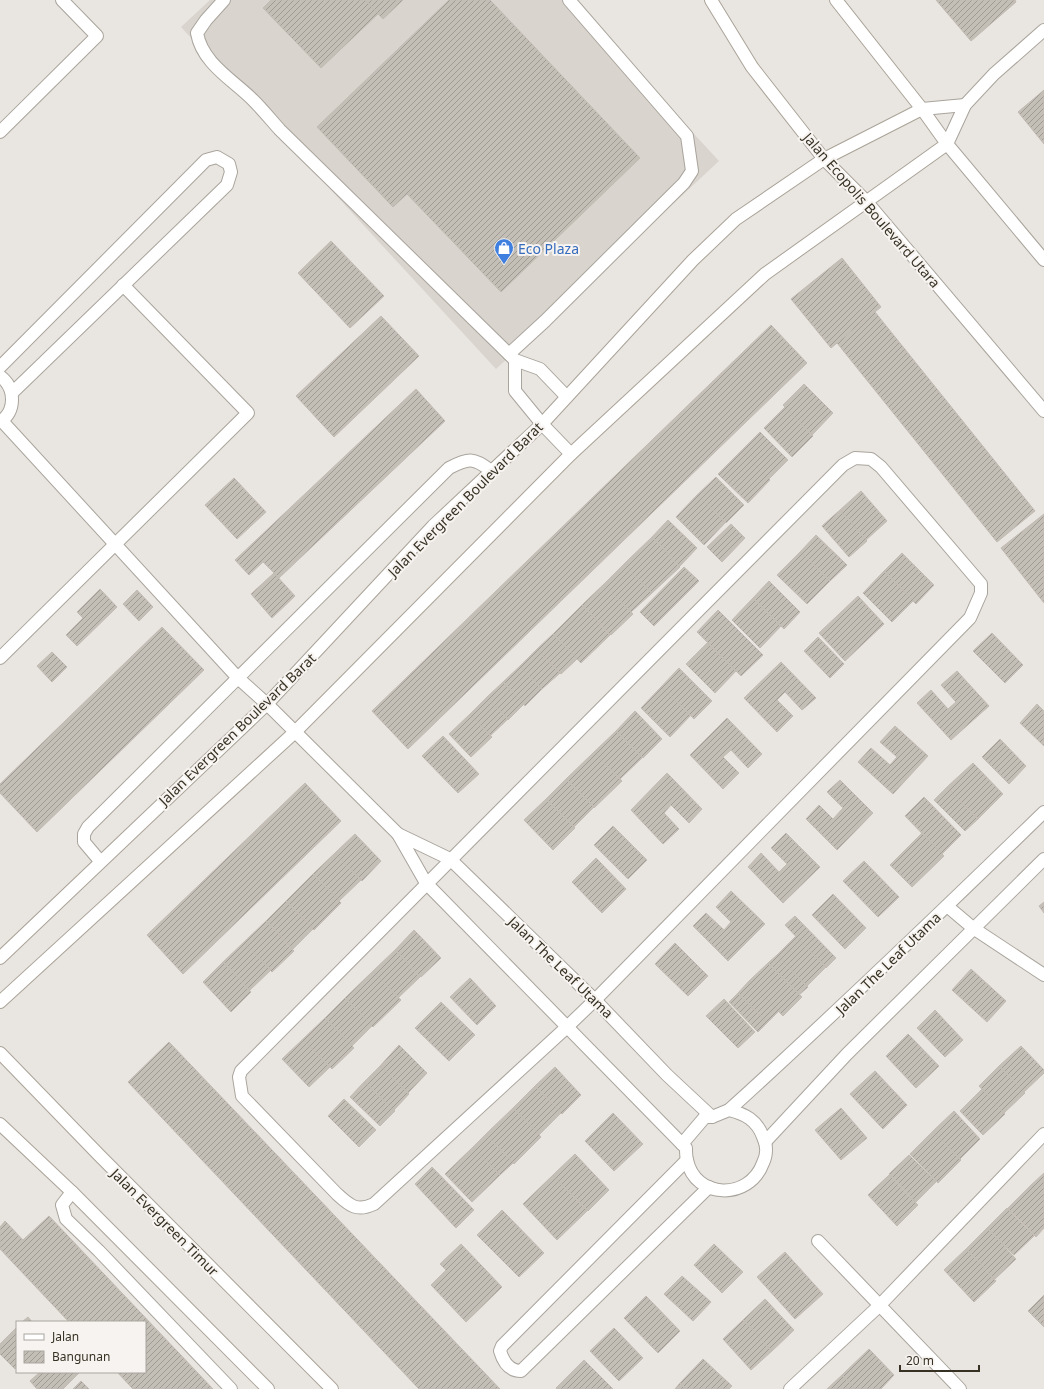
<svg xmlns="http://www.w3.org/2000/svg" width="1044" height="1389" font-family="'Noto Sans',sans-serif">
  <style>
    .built { fill: #d9d4ce }
    .building { fill: url(#building-hatch); stroke: #c2bbb3 }
    .lines { fill: none; stroke-linecap: round; stroke-linejoin: round }
    .lane-casing { stroke: #a9a49c; stroke-width: 14 }
    .street-casing { stroke: #a9a49c; stroke-width: 14 }
    .secondary-casing { stroke: #aaa398; stroke-width: 14 }
    .lane { stroke: #fff; stroke-width: 12 }
    .street { stroke: #fff; stroke-width: 12 }
    .secondary { stroke: #fff; stroke-width: 12 }
    .labels { text-anchor: middle; dominant-baseline: central; stroke-width: 4; stroke-linejoin: round; paint-order: stroke }
    .street-label { font-size: 14px; fill: #373123; stroke: #f6f3f0 }
    .shop-label { font-size: 14px; fill: #366cbe; stroke: #f6f3f0; text-anchor: start }
  </style>
  <defs>
    <pattern id="building-hatch" width="6" height="6" patternUnits="userSpaceOnUse"><rect width="6" height="6" fill="#c3beb6"/><path d="M-1 1l2-2M0 6l6-6M5 7l2-2" fill="none" stroke="#9f9b94"/></pattern>
  </defs>
  <rect width="100%" height="100%" fill="#e9e5e0"/>
  <!-- built -->
  <polygon class="built" points="210,0 570,0 719,161 496,369 181,27"/>
  <!-- building -->
  <g class="building">
    <polygon points="271,0 365,0 378,14 321,68 263,8"/>
    <polygon points="365,0 403,0 383,19"/>
    <polygon points="449,0 490,0 640,158 501,292 407,194 393,207 317,127"/>
    <polygon points="936,0 1015,0 1016,2 971,41"/>
    <polygon points="1044,90 1044,144 1018,112"/>
    <polygon points="331,241 384,296 350,328 298,273"/>
    <polygon points="842,258 881,307 831,348 791,299"/>
    <polygon points="875,312 1035,511 997,542 837,343"/>
    <polygon points="381,316 419,356 334,437 296,396"/>
    <polygon points="771,325 807,363 408,749 372,711"/>
    <polygon points="804,384 833,413 812,435 783,405"/>
    <polygon points="416,389 445,421 279,578 263,562 249,575 235,560"/>
    <polygon points="785,407 813,436 792,457 764,428"/>
    <polygon points="760,432 788,460 769,479 741,451"/>
    <polygon points="741,451 770,480 748,503 718,474"/>
    <polygon points="716,477 744,505 726,523 697,495"/>
    <polygon points="234,478 266,512 237,539 205,505"/>
    <polygon points="861,491 887,521 866,540 840,510"/>
    <polygon points="697,495 725,523 704,545 676,517"/>
    <polygon points="840,510 867,541 849,557 822,526"/>
    <polygon points="1044,514 1044,603 1001,548"/>
    <polygon points="668,520 697,548 680,566 652,537"/>
    <polygon points="731,524 745,538 722,562 707,547"/>
    <polygon points="816,535 847,565 830,581 800,552"/>
    <polygon points="652,537 680,567 652,593 624,564"/>
    <polygon points="800,552 830,581 807,604 777,575"/>
    <polygon points="902,553 934,585 916,604 884,571"/>
    <polygon points="624,564 652,593 631,612 604,584"/>
    <polygon points="684,567 699,581 654,626 640,612"/>
    <polygon points="884,571 913,601 892,622 863,593"/>
    <polygon points="274,573 295,596 272,618 251,594"/>
    <polygon points="769,581 800,612 784,629 753,598"/>
    <polygon points="604,584 633,614 611,635 582,605"/>
    <polygon points="100,589 117,607 77,646 66,635 83,618 77,612"/>
    <polygon points="137,590 153,607 139,621 123,604"/>
    <polygon points="858,596 884,624 845,661 819,633"/>
    <polygon points="753,598 781,626 760,648 732,620"/>
    <polygon points="582,605 610,635 581,663 553,634"/>
    <polygon points="718,610 763,655 741,676 697,632"/>
    <polygon points="162,627 204,670 37,832 0,793 0,784"/>
    <polygon points="992,633 1023,665 1005,683 973,651"/>
    <polygon points="553,634 577,659 561,674 537,649"/>
    <polygon points="818,637 844,664 830,678 804,651"/>
    <polygon points="707,643 736,671 715,693 686,664"/>
    <polygon points="537,649 560,673 542,689 520,666"/>
    <polygon points="52,652 67,667 52,682 37,666"/>
    <polygon points="781,662 816,698 802,710 785,692 777,700 793,716 777,732 744,698"/>
    <polygon points="520,666 542,689 525,706 503,682"/>
    <polygon points="679,668 712,701 694,719 661,687"/>
    <polygon points="957,671 989,706 951,740 917,703 931,690 948,709 956,702 941,685"/>
    <polygon points="503,682 524,704 508,720 487,697"/>
    <polygon points="661,687 690,716 670,737 641,708"/>
    <polygon points="487,697 508,719 491,735 470,714"/>
    <polygon points="1037,704 1044,711 1044,746 1020,723"/>
    <polygon points="635,711 662,739 643,758 616,731"/>
    <polygon points="470,714 492,737 471,757 449,734"/>
    <polygon points="727,718 762,754 748,768 731,750 723,757 739,773 723,789 690,755"/>
    <polygon points="895,726 928,756 893,794 858,762 871,748 890,765 897,757 880,742"/>
    <polygon points="616,731 642,758 620,779 594,752"/>
    <polygon points="443,736 479,774 458,793 422,756"/>
    <polygon points="1000,739 1026,766 1009,784 982,757"/>
    <polygon points="594,752 622,781 594,808 566,779"/>
    <polygon points="973,763 1003,794 978,819 947,787"/>
    <polygon points="667,773 702,809 689,823 671,805 664,813 679,829 663,844 631,810"/>
    <polygon points="566,779 594,807 574,827 546,799"/>
    <polygon points="840,780 873,813 837,850 806,819 819,805 833,819 843,808 827,792"/>
    <polygon points="305,783 341,821 183,974 147,935"/>
    <polygon points="947,787 978,819 965,831 934,800"/>
    <polygon points="924,797 961,835 942,854 905,816"/>
    <polygon points="546,799 575,828 553,850 524,820"/>
    <polygon points="613,826 647,860 628,879 594,845"/>
    <polygon points="786,833 820,867 783,903 748,867 761,853 779,872 787,864 771,848"/>
    <polygon points="922,833 944,856 912,887 890,865"/>
    <polygon points="355,834 381,861 362,881 335,853"/>
    <polygon points="335,853 361,880 339,901 313,874"/>
    <polygon points="596,858 626,889 602,913 572,882"/>
    <polygon points="864,861 899,897 878,917 843,881"/>
    <polygon points="313,874 341,903 314,930 286,901"/>
    <polygon points="731,891 765,924 728,961 693,926 706,913 724,930 731,922 716,907"/>
    <polygon points="833,894 866,928 845,949 812,915"/>
    <polygon points="286,901 313,929 293,949 266,921"/>
    <polygon points="1044,902 1044,913 1039,906"/>
    <polygon points="795,916 836,958 826,968 785,925"/>
    <polygon points="266,921 294,951 272,972 244,942"/>
    <polygon points="414,930 441,958 421,977 395,950"/>
    <polygon points="796,936 826,967 807,986 777,955"/>
    <polygon points="244,942 271,970 250,990 223,962"/>
    <polygon points="675,943 708,976 688,996 655,964"/>
    <polygon points="395,950 420,977 398,998 373,971"/>
    <polygon points="777,955 808,987 799,995 768,963"/>
    <polygon points="223,962 251,992 231,1012 203,982"/>
    <polygon points="768,963 802,997 783,1016 749,981"/>
    <polygon points="971,969 1006,1001 987,1022 952,990"/>
    <polygon points="373,971 401,1000 373,1027 345,998"/>
    <polygon points="470,978 496,1006 477,1025 450,997"/>
    <polygon points="749,981 779,1011 767,1023 738,993"/>
    <polygon points="738,993 767,1023 758,1032 729,1002"/>
    <polygon points="345,998 372,1026 352,1046 325,1018"/>
    <polygon points="724,999 755,1032 738,1048 706,1016"/>
    <polygon points="441,1002 475,1035 449,1061 415,1028"/>
    <polygon points="935,1010 963,1040 945,1057 917,1028"/>
    <polygon points="325,1018 354,1048 332,1069 303,1039"/>
    <polygon points="908,1034 939,1066 916,1088 886,1056"/>
    <polygon points="303,1039 330,1067 309,1087 282,1059"/>
    <polygon points="169,1042 500,1389 419,1389 128,1082"/>
    <polygon points="399,1045 427,1073 408,1093 380,1066"/>
    <polygon points="1021,1046 1044,1070 1044,1073 1024,1092 999,1066"/>
    <polygon points="380,1066 409,1094 394,1110 364,1082"/>
    <polygon points="999,1066 1025,1093 1004,1113 979,1086"/>
    <polygon points="555,1067 581,1095 562,1114 535,1086"/>
    <polygon points="875,1071 907,1105 883,1129 850,1094"/>
    <polygon points="364,1082 395,1111 380,1126 350,1097"/>
    <polygon points="535,1086 561,1113 539,1135 513,1108"/>
    <polygon points="982,1089 1005,1114 983,1135 960,1111"/>
    <polygon points="344,1099 376,1130 359,1147 328,1116"/>
    <polygon points="513,1108 541,1137 514,1164 486,1134"/>
    <polygon points="841,1108 867,1138 841,1160 815,1130"/>
    <polygon points="954,1111 980,1139 960,1159 933,1131"/>
    <polygon points="613,1113 643,1144 614,1171 585,1141"/>
    <polygon points="933,1131 961,1160 938,1183 910,1154"/>
    <polygon points="486,1134 513,1163 500,1175 473,1147"/>
    <polygon points="473,1147 500,1175 472,1202 445,1174"/>
    <polygon points="575,1154 609,1190 588,1211 553,1175"/>
    <polygon points="909,1155 936,1182 916,1202 889,1174"/>
    <polygon points="432,1167 474,1210 456,1228 415,1184"/>
    <polygon points="1044,1173 1044,1198 1031,1185"/>
    <polygon points="553,1175 587,1211 557,1240 523,1204"/>
    <polygon points="889,1175 918,1205 897,1226 868,1195"/>
    <polygon points="1031,1185 1044,1198 1044,1228 1036,1237 1008,1208"/>
    <polygon points="1007,1208 1034,1236 1014,1255 987,1228"/>
    <polygon points="502,1210 544,1253 519,1277 477,1235"/>
    <polygon points="49,1216 213,1389 133,1389 117,1372 145,1372 145,1322 69,1322 0,1249 0,1227 5,1221 23,1240"/>
    <polygon points="987,1228 1016,1259 995,1279 966,1249"/>
    <polygon points="461,1244 502,1287 466,1322 431,1285 446,1270 440,1264"/>
    <polygon points="714,1244 743,1272 722,1293 694,1265"/>
    <polygon points="966,1249 996,1281 974,1302 944,1270"/>
    <polygon points="785,1252 823,1294 795,1319 757,1277"/>
    <polygon points="682,1276 711,1302 693,1321 664,1294"/>
    <polygon points="1044,1295 1044,1327 1028,1311"/>
    <polygon points="646,1296 680,1331 658,1353 624,1318"/>
    <polygon points="765,1299 794,1330 772,1351 743,1320"/>
    <polygon points="28,1317 32,1322 22,1322"/>
    <polygon points="743,1320 772,1351 751,1370 723,1339"/>
    <polygon points="17,1327 17,1366 15,1369 0,1354 0,1344"/>
    <polygon points="614,1328 643,1358 619,1381 590,1351"/>
    <polygon points="869,1349 894,1375 881,1389 855,1389 842,1375"/>
    <polygon points="703,1359 732,1386 729,1389 686,1389 680,1383"/>
    <polygon points="584,1360 613,1389 557,1389 556,1388"/>
    <polygon points="40,1372 80,1372 63,1389 37,1389 30,1381"/>
    <polygon points="842,1375 855,1389 827,1389"/>
    <polygon points="81,1381 89,1389 73,1389"/>
    <polygon points="680,1383 686,1389 675,1389"/>
  </g>
  <g class="lines">
    <!-- lane casing -->
    <g class="lane-casing">
      <g id="lane">
        <path d="M224,0L206,20L197,33C202,63 233,80 253,100C263,110 271,120 280,130L515,360L540,369L566,396"/>
        <polyline points="509,354 545,321 684,183 692,171 687,136 569,0"/>
        <polyline points="515,360 515,391 542,424 571,454"/>
        <path d="M100,861L84,842V834L88,827L449,468C468,458 474,457 491,471"/>
      </g>
    </g>
    <!-- street casing -->
    <g class="street-casing">
      <g id="street">
        <polyline points="1044,30 994,74 965,105 947,144 1044,260"/>
        <polyline points="922,109 965,105"/>
        <polyline points="0,132 97,36 62,0"/>
        <polyline points="866,201 1044,411"/>
        <polyline points="0,367 206,160 217,157 229,164 231,172 227,185 12,393"/>
        <path d="M0,376C16,388 16,411 0,422"/>
        <polyline points="2,421 238,678 267,704 398,834"/>
        <path d="M855,458L871,459L881,467L981,584V593L970,618L595,1000L567,1027L374,1204C357,1212 350,1206 337,1194L242,1096L239,1077L241,1071L843,465Z"/>
        <polyline points="0,658 248,413 123,285"/>
        <polyline points="947,906 973,928 1044,975"/>
        <path d="M729,1110C836,1013 940,913 1044,812"/>
        <path d="M729,1110C745,1114 757,1120 763,1137C767,1145 767,1155 763,1163C749,1201 695,1199 687,1160C686,1156 686,1152 686,1148L682,1144L705,1117H712Z"/>
        <polyline points="765,1142 847,1054 1044,859"/>
        <polyline points="682,1144 426,883 398,834 450,859 595,1000 667,1075 712,1117"/>
        <path d="M687,1160L502,1346L500,1351C503,1361 509,1371 521,1371L709,1187"/>
        <polyline points="72,1192 62,1205 66,1219 99,1251 231,1389"/>
        <polyline points="818,1241 960,1389"/>
        <polyline points="790,1389 879,1306 1044,1134"/>
      </g>
    </g>
    <!-- secondary casing -->
    <g class="secondary-casing">
      <g id="secondary">
        <polyline points="711,0 752,67 824,159 866,201"/>
        <polyline points="0,958 267,704 433,526 542,424 693,260 736,219 824,159 922,109"/>
        <polyline points="0,1002 295,732 571,454 765,274 947,144 922,109 836,0"/>
        <polyline points="0,1053 99,1155 332,1389"/>
        <polyline points="0,1124 72,1192 268,1389"/>
      </g>
    </g>
    <!-- lane -->
    <use href="#lane" class="lane"/>
    <!-- street -->
    <use href="#street" class="street"/>
    <!-- secondary -->
    <use href="#secondary" class="secondary"/>
  </g>
  <!-- icons -->
  <defs>
    <g id="shop-pin" transform="scale(1)"><path d="M0 17L-7.5 6A9.5 9.5 0 1 1 7.5 6Z" fill="#3f7fe0" stroke="#f6f3f0"/><path d="M-5-2.5h2.3a2.7 3.5 0 0 1 5.4 0H5L5.5 6h-11ZM-1.5-2.5h3a1.5 2.3 0 0 0-3 0Z" fill="#fff"/></g>
  </defs>
  <g fill-rule="evenodd">
    <use href="#shop-pin" x="504" y="248"/>
  </g>
  <g class="labels">
    <!-- street labels -->
    <g class="street-label">
      <text transform="translate(872 210) rotate(49)">Jalan Ecopolis Boulevard Utara</text>
      <text transform="translate(465 499) rotate(-45)">Jalan Evergreen Boulevard Barat</text>
      <text transform="translate(237 729) rotate(-44)">Jalan Evergreen Boulevard Barat</text>
      <text transform="translate(888 963) rotate(-44)">Jalan The Leaf Utama</text>
      <text transform="translate(561 967) rotate(44)">Jalan The Leaf Utama</text>
      <text transform="translate(165 1222) rotate(45)">Jalan Evergreen Timur</text>
    </g>
    <!-- shop labels -->
    <g class="shop-label">
      <text x="518" y="248">Eco Plaza</text>
    </g>
  </g>
  <!-- legend -->
  <rect x="16" y="1321" width="130" height="52" fill="#f6f3f0" stroke="#aaa59e"/>
  <rect x="24" y="1334" width="20" height="6" fill="#ffffff" stroke="#aaa59e"/>
  <text x="52" y="1341" font-size="12" fill="#373123">Jalan</text>
  <rect x="24" y="1351" width="20" height="12" fill="url(#building-hatch)" stroke="#aaa59e"/>
  <text x="52" y="1361" font-size="12" fill="#373123">Bangunan</text>
  <!-- scale -->
  <path d="M900 1365v6h79v-6" fill="none" stroke="#373123" stroke-width="2"/>
  <text x="906" y="1365" font-size="12" fill="#373123" stroke="#f6f3f0" stroke-width="3" paint-order="stroke">20 m</text>
</svg>
